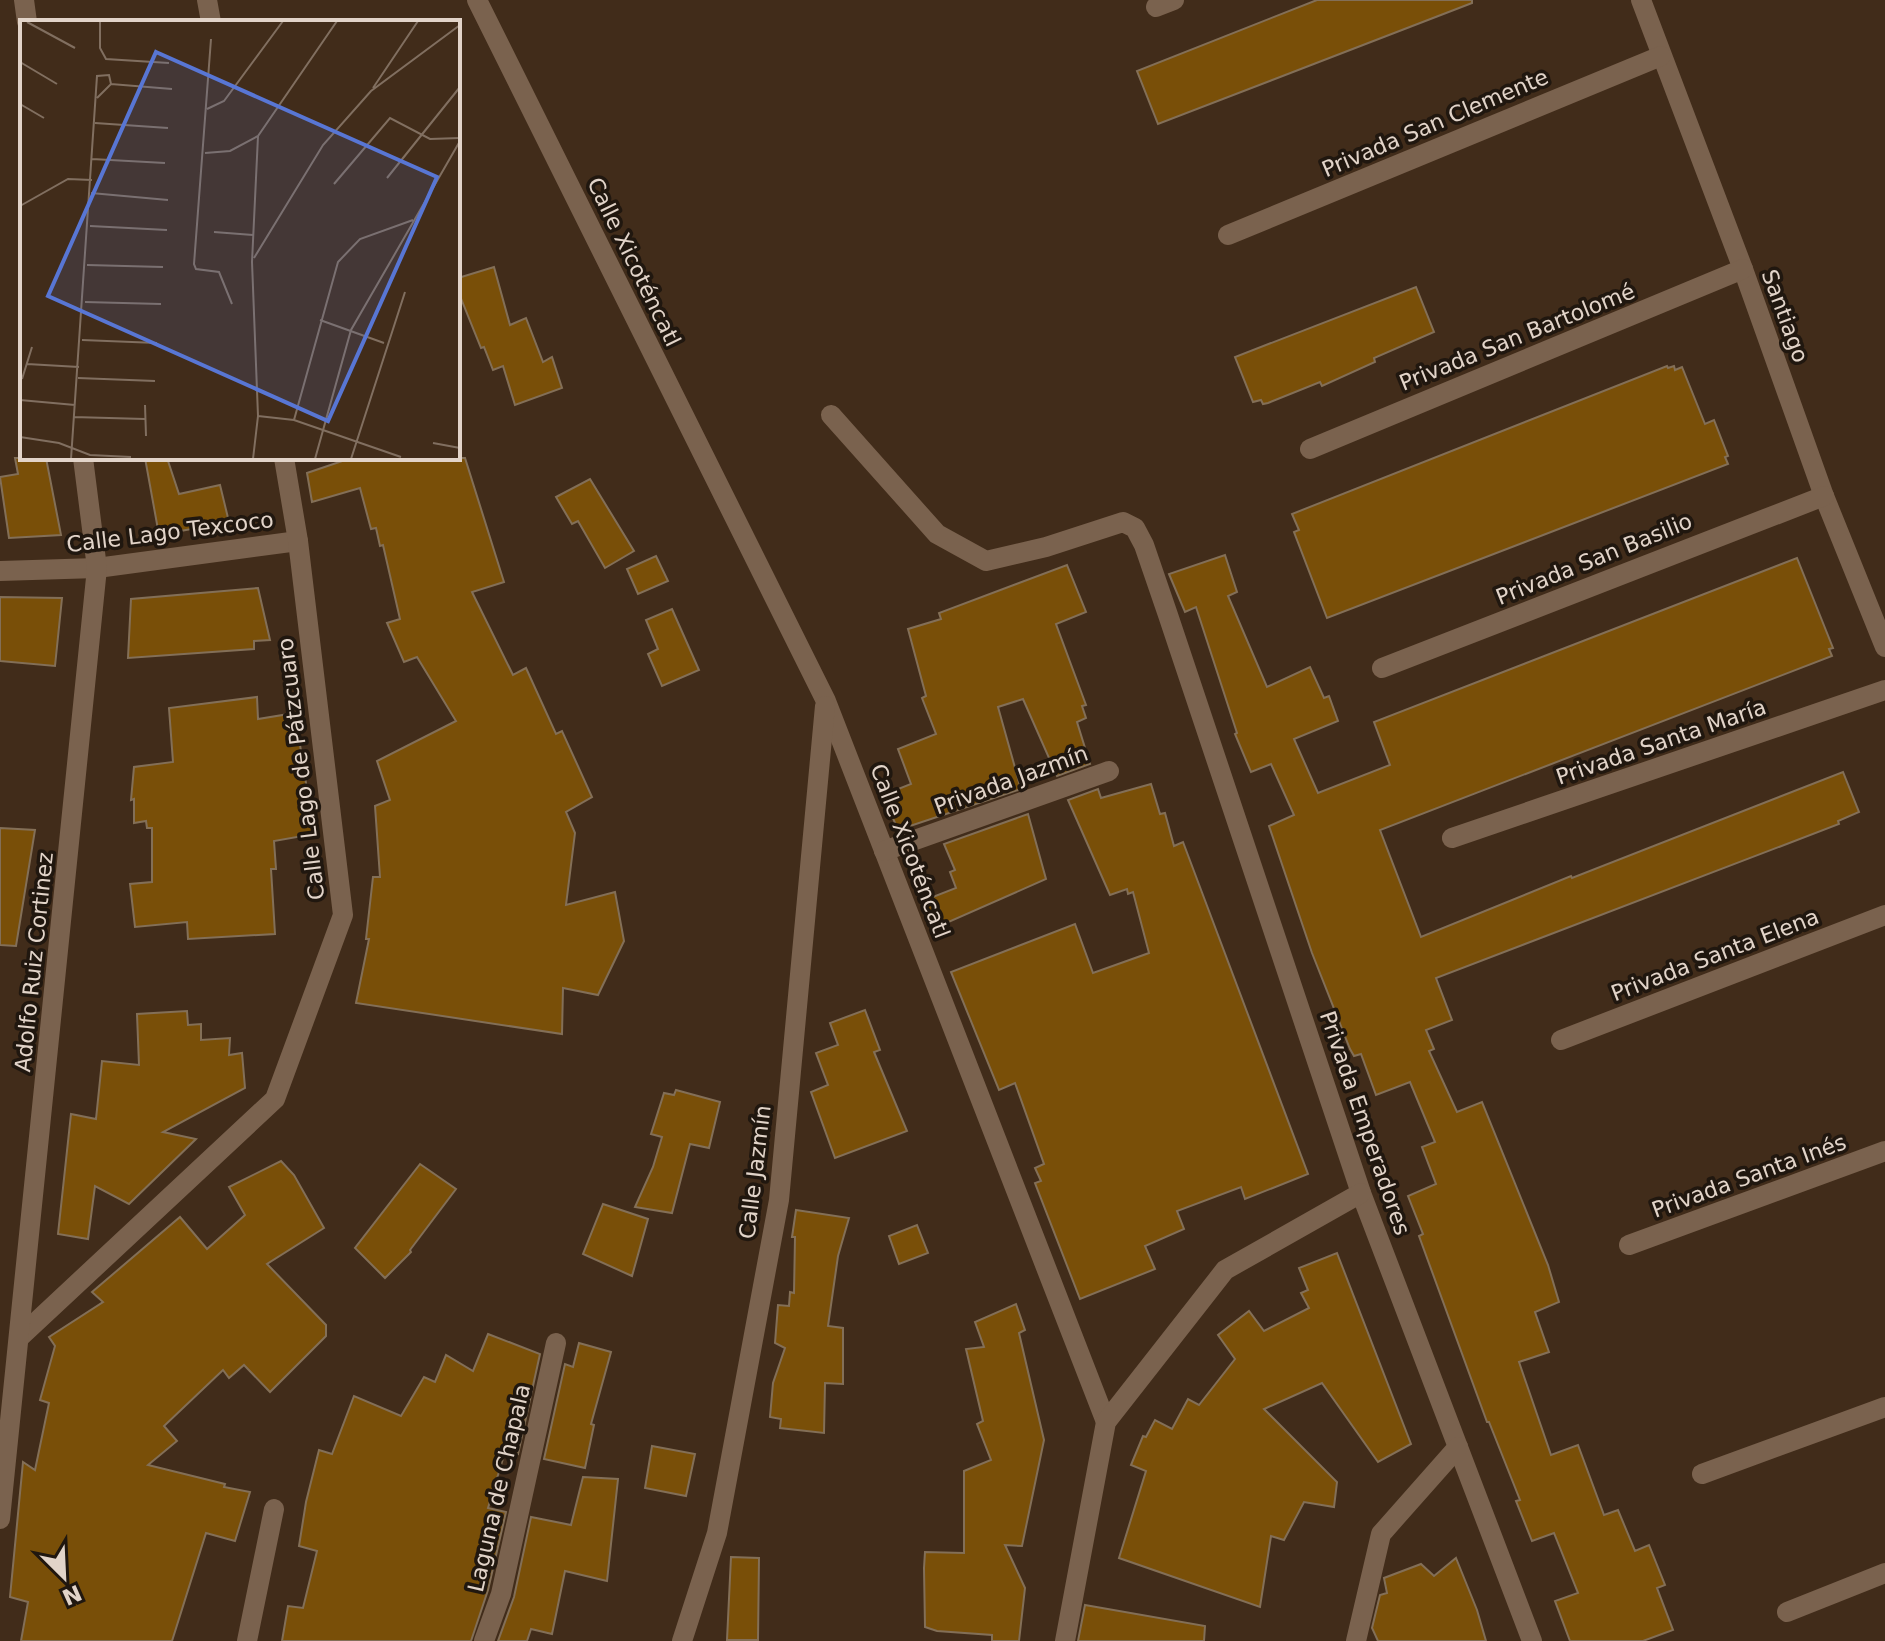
<svg xmlns="http://www.w3.org/2000/svg" width="1885" height="1641" font-family="'DejaVu Sans',sans-serif">
  <style>
    .building { fill: #794f08; stroke: #836f57; stroke-width: 2 }
    .lines { fill: none; stroke-linecap: round; stroke-linejoin: round }
    .minor { stroke: #7a624e; stroke-width: 20 }
    .labels { text-anchor: middle; dominant-baseline: central; stroke-width: 7; stroke-linejoin: round; paint-order: stroke }
    .street-label { font-size: 22px; fill: #e2d4c9; stroke: #20170f }
    .inset-road { fill: none; stroke: #816f60; stroke-width: 2 }
    .view { fill: #5876d4; fill-opacity: 0.15; stroke: #5876d4; stroke-width: 4 }
    .inset-edge { fill: none; stroke: #e2d4c9; stroke-width: 4 }
  </style>
  <rect width="100%" height="100%" fill="#412c1a"/>
  <!-- building -->
  <g class="building">
    <polygon points="1317,0 1472,0 1472,3 1158,124 1137,71"/>
    <polygon points="494,267 510,325 526,318 543,362 552,357 562,388 515,405 503,366 493,370 484,347 481,348 458,291 458,278"/>
    <polygon points="1416,287 1434,332 1374,358 1375,362 1322,386 1320,382 1268,403 1263,404 1261,400 1253,402 1235,357"/>
    <polygon points="1667,366 1668,368 1674,366 1675,370 1682,367 1705,424 1714,420 1728,456 1725,457 1728,464 1327,618 1294,532 1299,530 1292,514"/>
    <polygon points="15,458 46,458 61,535 9,538 0,477 18,474"/>
    <polygon points="145,458 167,458 179,494 220,485 229,522 159,535"/>
    <polygon points="351,458 465,458 504,582 472,592 513,675 526,668 556,734 562,731 592,797 566,812 575,833 566,905 615,892 624,941 598,995 563,988 562,1034 356,1003 369,939 366,939 373,877 380,877 375,806 390,800 377,761 456,721 417,657 404,662 387,623 400,619 383,545 380,546 376,528 371,529 360,488 312,502 307,473"/>
    <polygon points="590,479 634,551 605,568 578,521 572,524 556,497"/>
    <polygon points="1225,555 1237,592 1228,596 1267,687 1310,667 1324,698 1329,696 1338,721 1294,739 1318,793 1390,765 1374,722 1797,558 1833,648 1829,649 1832,656 1380,830 1421,937 1571,876 1572,878 1843,772 1859,812 1838,821 1839,824 1436,978 1452,1020 1426,1030 1434,1049 1429,1051 1457,1112 1482,1102 1548,1265 1559,1302 1535,1312 1549,1352 1519,1362 1551,1455 1578,1445 1604,1515 1618,1510 1635,1551 1649,1545 1665,1585 1657,1588 1673,1630 1643,1641 1570,1641 1555,1601 1578,1593 1554,1533 1532,1541 1516,1501 1520,1500 1489,1422 1487,1422 1419,1236 1423,1234 1408,1196 1436,1184 1422,1147 1435,1142 1410,1082 1376,1095 1361,1054 1354,1056 1350,1049 1312,953 1269,826 1294,815 1271,764 1251,772 1235,734 1237,733 1196,607 1185,612 1169,574"/>
    <polygon points="656,556 668,581 638,594 627,569"/>
    <polygon points="1067,565 1086,612 1056,624 1086,705 1082,706 1086,718 1077,722 1090,764 1057,776 1023,699 998,707 1021,789 898,830 883,795 911,784 898,749 936,734 922,698 926,696 908,629 941,619 939,613"/>
    <polygon points="258,588 270,640 254,641 254,649 128,658 131,599"/>
    <polygon points="0,597 62,598 55,666 0,661"/>
    <polygon points="672,609 699,670 662,686 648,654 658,649 646,620"/>
    <polygon points="257,697 258,719 295,713 314,834 274,841 276,869 271,869 275,934 188,939 187,922 135,927 130,884 152,882 152,828 147,828 146,821 134,823 134,799 131,800 134,767 173,762 169,708"/>
    <polygon points="1151,784 1160,814 1165,813 1174,846 1183,842 1308,1174 1245,1199 1241,1187 1177,1211 1184,1229 1145,1246 1155,1269 1080,1299 1035,1183 1041,1181 1035,1168 1044,1164 1015,1083 999,1090 951,972 1075,924 1093,973 1149,953 1133,892 1128,894 1127,889 1110,895 1068,800 1098,789 1101,798"/>
    <polygon points="1028,814 1046,879 935,928 925,900 956,888 950,872 955,870 944,844"/>
    <polygon points="0,828 35,830 16,946 0,945"/>
    <polygon points="865,1010 880,1050 874,1052 907,1131 835,1158 811,1092 828,1085 816,1053 838,1045 830,1023"/>
    <polygon points="187,1011 188,1025 201,1024 201,1040 230,1038 229,1055 242,1053 245,1088 163,1132 196,1139 129,1204 95,1186 88,1239 58,1234 71,1114 96,1119 102,1061 139,1065 137,1014"/>
    <polygon points="676,1090 720,1102 709,1148 690,1144 672,1213 635,1207 653,1167 662,1137 651,1134 664,1093 674,1095"/>
    <polygon points="281,1161 294,1175 324,1228 267,1264 326,1325 326,1336 270,1392 244,1365 229,1378 223,1370 164,1426 177,1441 148,1465 225,1484 224,1487 250,1492 235,1541 206,1533 172,1641 21,1641 28,1602 10,1597 23,1462 35,1470 49,1403 40,1400 55,1346 49,1337 103,1302 92,1292 180,1217 207,1249 245,1215 229,1187"/>
    <polygon points="420,1164 456,1189 410,1250 411,1252 385,1278 355,1248"/>
    <polygon points="603,1204 648,1219 632,1276 583,1254"/>
    <polygon points="796,1210 849,1218 838,1256 828,1326 843,1328 843,1384 825,1383 824,1433 780,1428 781,1419 770,1417 773,1383 785,1348 775,1343 778,1305 789,1306 790,1292 794,1293 795,1237 792,1237"/>
    <polygon points="917,1225 928,1253 899,1264 889,1236"/>
    <polygon points="1337,1253 1411,1444 1378,1462 1322,1383 1264,1409 1337,1482 1334,1507 1304,1502 1284,1540 1271,1536 1260,1607 1119,1558 1146,1471 1131,1465 1143,1436 1146,1437 1155,1420 1172,1429 1188,1399 1199,1405 1235,1359 1218,1335 1249,1311 1264,1331 1309,1308 1301,1293 1308,1290 1299,1268"/>
    <polygon points="1016,1304 1025,1330 1019,1333 1044,1440 1022,1546 1005,1545 1025,1588 1019,1641 992,1641 992,1635 937,1631 925,1627 924,1568 925,1552 964,1553 964,1471 991,1460 977,1424 983,1421 966,1349 984,1347 975,1322"/>
    <polygon points="488,1334 540,1354 518,1454 505,1452 488,1508 506,1512 488,1590 471,1641 282,1641 288,1606 303,1608 317,1551 299,1546 306,1502 319,1450 332,1454 354,1396 401,1416 424,1377 435,1382 446,1355 473,1371"/>
    <polygon points="579,1343 611,1352 591,1424 594,1425 585,1468 544,1459 565,1364 573,1367"/>
    <polygon points="652,1446 695,1454 686,1496 645,1488"/>
    <polygon points="583,1477 618,1479 607,1581 565,1571 552,1634 531,1629 527,1641 498,1641 514,1597 531,1517 571,1525"/>
    <polygon points="731,1557 759,1558 758,1640 727,1640"/>
    <polygon points="1456,1558 1477,1610 1486,1641 1378,1641 1372,1628 1380,1595 1387,1593 1384,1578 1421,1564 1434,1576"/>
    <polygon points="1085,1605 1205,1626 1204,1641 1078,1641"/>
  </g>
  <g class="lines">
    <!-- minor -->
    <g class="minor">
      <polyline points="24,0 27,22"/>
      <polyline points="207,0 211,22"/>
      <polyline points="477,0 826,701 1106,1422"/>
      <polyline points="1641,0 1743,269 1824,496 1885,647"/>
      <polyline points="1156,7 1174,0"/>
      <polyline points="1228,235 1661,56"/>
      <polyline points="831,415 937,534 986,561 1046,547 1123,522 1135,528 1144,545 1168,615 1361,1193 1532,1641"/>
      <polyline points="1310,449 1743,269"/>
      <polyline points="0,571 97,568 298,541"/>
      <polyline points="1382,668 1824,496"/>
      <polyline points="1452,838 1885,690"/>
      <polyline points="884,851 1109,771"/>
      <polyline points="1561,1040 1885,915"/>
      <polyline points="1629,1245 1885,1151"/>
      <polyline points="20,1337 275,1099 343,915 298,541 284,458"/>
      <polyline points="1702,1474 1885,1407"/>
      <polyline points="0,1519 97,568 83,458"/>
      <polyline points="1787,1612 1885,1573"/>
      <polyline points="247,1641 274,1509"/>
      <polyline points="484,1641 501,1594 556,1343"/>
      <polyline points="682,1641 717,1533 779,1200 825,706"/>
      <polyline points="1065,1641 1106,1422 1225,1270 1361,1193"/>
      <polyline points="1356,1641 1381,1534 1458,1447"/>
    </g>
  </g>
  <g class="labels">
    <!-- street labels -->
    <g class="street-label">
      <text transform="translate(1435 123) rotate(-23)">Privada San Clemente</text>
      <text transform="translate(634 262) rotate(64)">Calle Xicoténcatl</text>
      <text transform="translate(1785 316) rotate(70)">Santiago</text>
      <text transform="translate(1517 337) rotate(-22)">Privada San Bartolomé</text>
      <text transform="translate(170 532) rotate(-7)">Calle Lago Texcoco</text>
      <text transform="translate(1594 559) rotate(-22)">Privada San Basilio</text>
      <text transform="translate(1661 742) rotate(-19)">Privada Santa María</text>
      <text transform="translate(301 769) rotate(-97)">Calle Lago de Pátzcuaro</text>
      <text transform="translate(1011 780) rotate(-20)">Privada Jazmín</text>
      <text transform="translate(910 851) rotate(69)">Calle Xicoténcatl</text>
      <text transform="translate(1715 955) rotate(-21)">Privada Santa Elena</text>
      <text transform="translate(34 962) rotate(-84)">Adolfo Ruiz Cortinez</text>
      <text transform="translate(1365 1123) rotate(71)">Privada Emperadores</text>
      <text transform="translate(755 1172) rotate(-83)">Calle Jazmín</text>
      <text transform="translate(1749 1176) rotate(-20)">Privada Santa Inés</text>
      <text transform="translate(499 1488) rotate(-77)">Laguna de Chapala</text>
    </g>
  </g>
  <!-- overview -->
  <g transform="translate(20 20)">
    <rect width="440" height="440" fill="#412c1a"/>
    <path class="inset-road" d="M80,1V28L86,39L149,43M7,2L55,28M191,19L174,244L176,249L199,252L212,284M0,42L37,64M353,68L398,1M77,78L91,64L152,69M0,84L24,98M187,89L204,81L263,1M75,103L148,108M185,133L210,131L238,116L317,1M72,139L145,143M367,158L440,67M314,164L370,98L410,119L440,118M71,173L148,180M0,186L48,159L72,160M70,206L147,210M194,212L233,215M234,238L303,125L351,71L440,5M67,245L143,247M65,282L141,284M300,300L364,323M62,320L137,323M7,344L59,347M58,358L135,361M2,359L12,327M0,380L55,385M125,385L126,416M238,396L274,400L381,437M53,397L125,399M274,400L318,242L340,219L393,200M0,417L39,423L70,435L111,437M413,423L440,428M51,439L77,56L89,55L91,64M233,439L238,396L232,242L238,116M295,439L331,310L440,121M331,439L385,272"/>
    <path class="view" d="M136,32L417,157L308,401L28,276Z"/>
    <rect width="440" height="440" class="inset-edge"/>
  </g>
  <!-- north arrow -->
  <g transform="translate(64 1577) rotate(156)" stroke="#20170f" stroke-width="6" paint-order="stroke">
  <path d="M0-6L14 30L0 20L-14 30Z" fill="#e2d4c9"/>
  <text y="-12" font-size="22" font-weight="bold" text-anchor="middle" fill="#e2d4c9">N</text>
  </g>
</svg>
